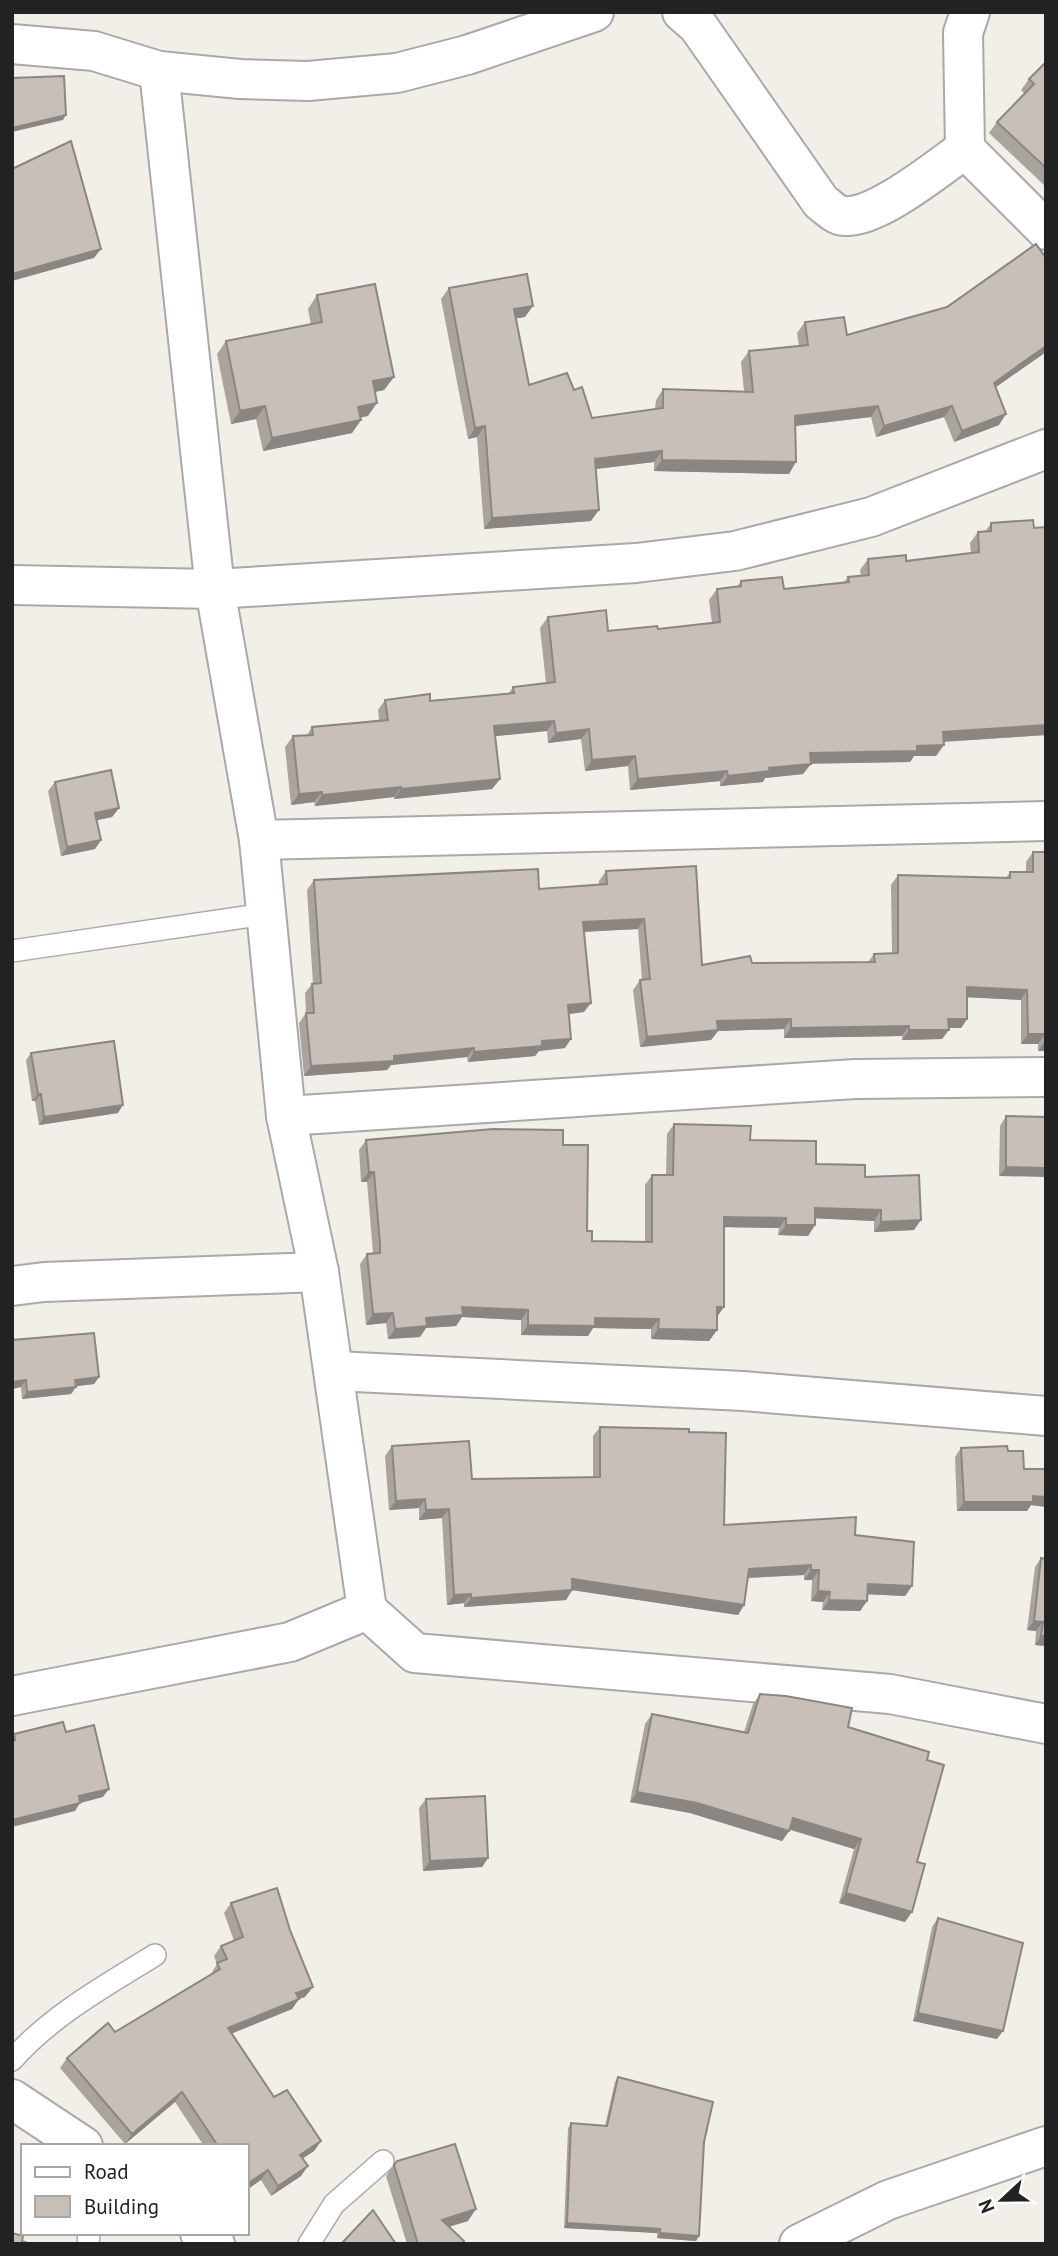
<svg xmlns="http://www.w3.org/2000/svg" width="1058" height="2256" font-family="'PT Sans',sans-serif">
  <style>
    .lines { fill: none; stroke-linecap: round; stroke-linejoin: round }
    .service-casing { stroke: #a9a9a9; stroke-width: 24 }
    .minor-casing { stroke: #a9a9a9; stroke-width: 42 }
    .service { stroke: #fff; stroke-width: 21 }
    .minor { stroke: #fff; stroke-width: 38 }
    .wall { fill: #aba49e }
    .shaded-wall { fill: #8b8681 }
    .building { fill: #c7bfb8; stroke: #8b8681; stroke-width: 2 }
  </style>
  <rect width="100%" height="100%" fill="#f2efe9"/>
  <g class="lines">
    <!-- service casing -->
    <g class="service-casing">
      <g id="service">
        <polyline points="12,951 266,914"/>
        <path d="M12,2060C52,2015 105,1986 155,1955"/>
        <polyline points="88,2244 89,2233"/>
        <polyline points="309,2244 334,2204 383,2161"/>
      </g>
    </g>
    <!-- minor casing -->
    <g class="minor-casing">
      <g id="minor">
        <path d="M682,12L698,26L821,202C828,207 836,216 844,216C876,219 938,168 965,149"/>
        <polyline points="970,12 963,33 965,149 1046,230"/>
        <polyline points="12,44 94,51 159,71 240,79 308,81 397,73 467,55 594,12"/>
        <polyline points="159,71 215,589 259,840 286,1116 319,1272 367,1610"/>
        <polyline points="12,585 215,589 636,563 735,551 871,517 1046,449"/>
        <polyline points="259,840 1046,821"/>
        <polyline points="286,1116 855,1079 1046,1077"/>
        <polyline points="12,1286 44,1282 319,1272"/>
        <polyline points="335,1371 743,1391 1046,1416"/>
        <polyline points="12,1696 290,1642 367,1610 415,1653 890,1694 1046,1724"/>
        <polyline points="12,2099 83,2146"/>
        <polyline points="200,2233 215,2244"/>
        <polyline points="799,2244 888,2200 1046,2146"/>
      </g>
    </g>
    <!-- service -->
    <use href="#service" class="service"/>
    <!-- minor -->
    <use href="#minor" class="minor"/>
  </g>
  <!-- wall -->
  <g class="wall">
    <polygon points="1046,62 1046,187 989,133 997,122 1025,94 1021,90 1029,79"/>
    <polygon points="449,288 525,317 516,318 529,385 574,390 592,418 655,409 656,400 663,389 744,391 741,362 749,351 799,346 797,333 805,322 847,335 1046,352 996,387 999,425 954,442 944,417 876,437 871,417 795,426 789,474 654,471 654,462 596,469 591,521 484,529 477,437 468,439 441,299"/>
    <polygon points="317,295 394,377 384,390 375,392 368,416 361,417 361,420 352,433 263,451 256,419 231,424 217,354 226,341 311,325 308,309"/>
    <polygon points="991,523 1034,528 1046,527 1046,735 944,742 936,756 914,756 910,762 811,763 803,774 765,778 763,782 720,786 720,781 630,790 628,766 585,771 581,739 548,743 547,731 495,736 500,779 492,789 394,799 394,797 315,806 314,802 291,805 285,747 293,736 307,735 312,727 379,720 378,710 385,700 430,701 509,693 513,687 546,683 540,628 548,617 608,631 658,629 712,623 709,600 717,589 737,587 741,581 784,589 844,582 848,577 861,576 860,570 868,559 906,561 971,553 970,543 978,532 985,532"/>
    <polygon points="55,782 119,808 112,817 97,820 101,840 95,849 61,856 48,791"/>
    <polygon points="1033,852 1046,852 1046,1051 1038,1051 1038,1044 1021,1044 1021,1000 967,997 967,1019 961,1028 949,1028 942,1039 902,1040 902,1036 784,1038 784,1029 718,1031 711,1040 640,1047 633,990 640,980 642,980 638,929 584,932 584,1012 569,1014 565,1048 539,1051 535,1056 468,1062 467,1057 391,1065 387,1070 304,1076 299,1023 306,1013 305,993 312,984 313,984 307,890 314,880 539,889 599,884 599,881 606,871 702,965 868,962 874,954 892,953 891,885 898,875 1006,878 1010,872 1026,872 1026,862"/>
    <polygon points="31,1053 118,1113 39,1125 35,1101 32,1101 26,1060"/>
    <polygon points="1006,1116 1046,1117 999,1176 1000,1126"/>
    <polygon points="674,1124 750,1140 816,1164 865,1177 914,1230 874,1232 874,1221 815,1218 815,1225 808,1236 778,1235 779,1228 724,1227 717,1330 709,1341 651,1339 651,1329 593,1328 588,1336 521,1335 521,1320 462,1317 456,1326 426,1328 420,1337 388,1339 386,1323 366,1325 360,1264 367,1254 373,1253 367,1182 361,1182 359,1150 366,1140 563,1145 587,1231 592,1241 645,1241 645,1185 652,1175 666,1175 667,1134"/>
    <polygon points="12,1340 99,1377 94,1384 76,1386 71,1394 22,1399 21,1387 12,1389"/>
    <polygon points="600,1427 689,1432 724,1525 855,1535 912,1586 905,1596 867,1594 867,1601 860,1611 822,1610 823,1602 811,1601 812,1580 804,1580 804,1575 748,1578 744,1605 738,1615 572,1590 566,1600 464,1607 464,1603 447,1605 442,1518 419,1520 419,1508 389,1510 385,1456 392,1446 472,1479 593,1477 593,1436"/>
    <polygon points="961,1448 1008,1451 1024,1469 1046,1469 1046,1507 1031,1505 1027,1511 957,1511 955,1457"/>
    <polygon points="1041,1558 1046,1559 1046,1646 1035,1645 1036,1631 1027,1630 1035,1567"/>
    <polygon points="760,1694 848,1727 927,1760 917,1862 905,1922 839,1903 854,1849 790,1830 782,1841 690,1813 630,1802 645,1724 652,1714 744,1732 753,1704"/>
    <polygon points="426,1799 488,1858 482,1867 423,1871 419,1808"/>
    <polygon points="231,1903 305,1997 299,1999 292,2009 232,2033 274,2097 321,2141 314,2151 303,2158 301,2176 271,2196 261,2180 247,2146 204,2146 175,2102 125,2144 60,2068 67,2058 115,2032 211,1974 217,1964 214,1956 221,1946 234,1941 224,1913"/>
    <polygon points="938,1918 997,2039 913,2021 932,1927"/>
    <polygon points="618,2077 704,2142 699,2236 696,2241 657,2238 657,2233 564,2228 568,2128 571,2123 605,2126 615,2082"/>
    <polygon points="394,2165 468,2221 449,2227 462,2244 407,2244 386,2176"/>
  </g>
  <!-- shaded-wall -->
  <g class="shaded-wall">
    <polygon points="66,115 63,120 12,132 12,128"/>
    <polygon points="101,249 94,258 12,281 12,274"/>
    <polygon points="533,306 525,317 507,320 514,309"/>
    <polygon points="1046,346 1046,352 986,394 994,383"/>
    <polygon points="394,377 384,390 364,394 373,381"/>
    <polygon points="377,403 368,416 349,420 358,407"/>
    <polygon points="265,406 256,419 231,424 240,411"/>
    <polygon points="878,406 871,417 787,427 795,416"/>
    <polygon points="952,406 944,417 876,437 884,426"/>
    <polygon points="1006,414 999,425 954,442 962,431"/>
    <polygon points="361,420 352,433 263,451 272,438"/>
    <polygon points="485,426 477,437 468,439 475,428"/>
    <polygon points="662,451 654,462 587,470 595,459"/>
    <polygon points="662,460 796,462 789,474 654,471"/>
    <polygon points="599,510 591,521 484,529 492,518"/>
    <polygon points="554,721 547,731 487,737 494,726"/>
    <polygon points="1046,725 1046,735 936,742 943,732"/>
    <polygon points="589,729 581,739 548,743 556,733"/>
    <polygon points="944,745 936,756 914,756 910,762 802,764 810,753 917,746"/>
    <polygon points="635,756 628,766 585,771 592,760"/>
    <polygon points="811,764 803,774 765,778 763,782 720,786 728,776 769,768"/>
    <polygon points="727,771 720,781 630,790 638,779"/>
    <polygon points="500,779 492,789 394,799 401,789"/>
    <polygon points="401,787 394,797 315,806 322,795"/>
    <polygon points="322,792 314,802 291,805 299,794"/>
    <polygon points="119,808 112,817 89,822 95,813"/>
    <polygon points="101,840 95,849 61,856 67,847"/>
    <polygon points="644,919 638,929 577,932 583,922"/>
    <polygon points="967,987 1027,990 1021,1000 961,997"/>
    <polygon points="591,1003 584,1012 561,1015 568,1005"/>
    <polygon points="791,1019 784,1029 718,1031 711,1040 640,1047 647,1037 717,1021"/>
    <polygon points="948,1019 967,1019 961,1028 942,1028"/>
    <polygon points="909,1026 902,1036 784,1038 791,1028"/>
    <polygon points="909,1030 949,1030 942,1039 902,1040"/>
    <polygon points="1028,1034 1045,1034 1038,1044 1021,1044"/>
    <polygon points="571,1039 565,1048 539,1051 535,1056 468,1062 474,1052 542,1041"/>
    <polygon points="1045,1041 1046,1041 1046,1051 1038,1051"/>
    <polygon points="474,1048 467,1057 391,1065 387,1070 304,1076 311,1066 394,1056"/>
    <polygon points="38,1094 41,1094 35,1101 32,1101"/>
    <polygon points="123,1105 118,1113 39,1125 44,1117"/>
    <polygon points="1006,1167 1046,1168 1046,1177 999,1176"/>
    <polygon points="369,1172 374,1172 367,1182 361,1182"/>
    <polygon points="815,1208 881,1210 874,1221 808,1218"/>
    <polygon points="724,1217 786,1218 779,1228 717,1227"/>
    <polygon points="921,1220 914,1230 874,1232 881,1222"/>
    <polygon points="786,1225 815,1225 808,1236 778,1235"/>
    <polygon points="462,1307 528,1310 521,1320 462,1317 456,1326 426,1328 420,1337 388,1339 395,1329"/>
    <polygon points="717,1307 724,1307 717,1317"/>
    <polygon points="393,1313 386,1323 366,1325 373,1314"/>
    <polygon points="595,1318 659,1319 651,1329 593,1328 588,1336 521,1335 528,1325"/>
    <polygon points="658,1329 717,1330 709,1341 651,1339"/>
    <polygon points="99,1377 94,1384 70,1387 75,1380"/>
    <polygon points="26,1380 21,1387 12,1389 12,1382"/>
    <polygon points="76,1387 71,1394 22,1399 27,1392"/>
    <polygon points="1033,1496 1046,1497 1046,1507 1031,1505 1027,1511 957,1511 964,1502"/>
    <polygon points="425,1499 419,1508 389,1510 396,1501"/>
    <polygon points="449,1509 442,1518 419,1520 426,1510"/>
    <polygon points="811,1565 804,1575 742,1578 749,1569"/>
    <polygon points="811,1570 819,1570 812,1580 804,1580"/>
    <polygon points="572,1579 744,1605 738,1615 565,1589"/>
    <polygon points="868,1584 912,1586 905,1596 861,1594"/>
    <polygon points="572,1590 566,1600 464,1607 471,1598"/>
    <polygon points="818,1591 830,1592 823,1602 811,1601"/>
    <polygon points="471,1594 464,1603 447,1605 454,1595"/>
    <polygon points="829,1600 867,1601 860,1611 822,1610"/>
    <polygon points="1034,1621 1043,1622 1036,1631 1027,1630"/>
    <polygon points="1041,1636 1046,1636 1046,1646 1035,1645"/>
    <polygon points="109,1789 103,1797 73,1805 79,1796"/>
    <polygon points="637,1792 697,1803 789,1831 782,1841 690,1813 630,1802"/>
    <polygon points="80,1803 75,1811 12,1827 12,1820"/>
    <polygon points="793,1818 861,1839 854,1849 786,1828"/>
    <polygon points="488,1858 482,1867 423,1871 430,1861"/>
    <polygon points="846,1893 912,1912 905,1922 839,1903"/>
    <polygon points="313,1987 305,1997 299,1999 292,2009 221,2038 228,2028 296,1993"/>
    <polygon points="918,2013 1003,2031 997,2039 913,2021"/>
    <polygon points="182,2092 175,2102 125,2144 132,2134"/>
    <polygon points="321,2141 314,2151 293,2165 300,2155"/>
    <polygon points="308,2166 301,2176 271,2196 278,2186"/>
    <polygon points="268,2170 261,2180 247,2190 247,2184"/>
    <polygon points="476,2209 468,2221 434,2231 442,2220"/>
    <polygon points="567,2223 660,2229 657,2233 564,2228"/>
    <polygon points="660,2233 699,2236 696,2241 657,2238"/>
  </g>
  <!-- building -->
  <g class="building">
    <polygon points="1046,62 1046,168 997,122 1034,84 1029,79"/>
    <polygon points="64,76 66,115 12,128 12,78"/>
    <polygon points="71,141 101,249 12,274 12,169"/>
    <polygon points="1036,244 1046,258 1046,346 994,383 1006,414 962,431 952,406 884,426 878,406 795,416 796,462 662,460 662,451 595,459 599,510 492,518 485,426 475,428 449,288 527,274 533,306 514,309 529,385 567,373 574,390 582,387 592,418 663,408 663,389 753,392 749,351 808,345 805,322 844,317 847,335 947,307"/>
    <polygon points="375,284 394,377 373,381 377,403 358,407 361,420 272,438 265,406 240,411 226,341 322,322 317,295"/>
    <polygon points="1033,520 1034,528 1046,527 1046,725 943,732 944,745 917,746 917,751 810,753 811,764 769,768 770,771 728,776 727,771 638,779 635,756 592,760 589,729 556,733 554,721 494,726 500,779 401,789 401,787 322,795 322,792 299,794 293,736 313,735 312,727 388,720 385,700 430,694 430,701 514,693 513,687 555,682 548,617 606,610 608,631 657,626 658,629 720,622 717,589 741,586 741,581 782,577 784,589 849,582 848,577 869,575 868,559 906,555 906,561 979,552 978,532 991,531 991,523"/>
    <polygon points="111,770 119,808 95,813 101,840 67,847 55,782"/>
    <polygon points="1033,852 1046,852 1046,1041 1045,1041 1045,1034 1028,1034 1027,990 967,987 967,1019 948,1019 949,1030 909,1030 909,1026 791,1028 791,1019 717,1021 718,1030 647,1037 640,980 650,979 644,919 583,922 591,1003 568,1005 571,1039 542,1041 542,1046 474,1052 474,1048 394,1056 394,1061 311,1066 306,1013 314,1013 312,984 321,983 314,880 538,869 539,889 607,884 606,871 696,866 702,965 750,956 752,963 875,962 874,954 898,953 898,875 1010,878 1010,872 1033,872"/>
    <polygon points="114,1041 123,1105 44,1117 41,1094 38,1094 31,1053"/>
    <polygon points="1006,1116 1046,1117 1046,1168 1006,1167"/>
    <polygon points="674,1124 751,1126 750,1140 816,1141 816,1164 865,1165 865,1177 919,1175 921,1220 881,1222 881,1210 815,1208 815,1225 786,1225 786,1218 724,1217 724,1307 717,1307 717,1330 658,1329 659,1319 595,1318 595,1326 528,1325 528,1310 462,1307 463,1315 426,1318 427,1326 395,1329 393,1313 373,1314 367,1254 380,1253 380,1245 374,1172 369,1172 366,1140 493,1129 563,1130 563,1145 588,1145 587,1231 592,1231 592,1241 652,1242 652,1175 673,1175"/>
    <polygon points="94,1333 99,1377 75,1380 76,1387 27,1392 26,1380 12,1382 12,1340"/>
    <polygon points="600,1427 689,1429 689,1432 726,1433 724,1525 856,1517 855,1535 914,1542 912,1586 868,1584 867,1601 829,1600 830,1592 818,1591 819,1570 811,1570 811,1565 749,1569 744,1605 572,1579 572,1590 471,1598 471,1594 454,1595 449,1509 426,1510 425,1499 396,1501 392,1446 469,1441 472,1479 600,1477"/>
    <polygon points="1007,1446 1008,1451 1023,1451 1024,1469 1046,1469 1046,1497 1033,1496 1033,1502 964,1502 961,1448"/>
    <polygon points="1041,1558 1046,1559 1046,1636 1041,1636 1043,1622 1034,1621"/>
    <polygon points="760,1694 786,1696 852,1708 848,1727 929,1752 927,1760 944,1765 917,1862 925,1864 912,1912 846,1893 861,1839 793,1818 789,1831 697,1803 637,1792 652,1714 748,1733"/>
    <polygon points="63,1722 66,1732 94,1725 109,1789 79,1796 80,1803 12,1820 12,1741 15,1740 14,1734"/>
    <polygon points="485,1796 488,1858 430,1861 426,1799"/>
    <polygon points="277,1888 290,1930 313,1987 296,1993 299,1999 228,2028 274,2097 287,2090 321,2141 300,2155 308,2166 278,2186 268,2170 247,2184 247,2146 218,2146 182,2092 132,2134 67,2058 108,2023 115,2032 220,1969 217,1963 227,1959 221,1946 243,1937 231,1903"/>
    <polygon points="938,1918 1023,1943 1003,2031 918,2013"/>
    <polygon points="618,2077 713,2102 704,2142 699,2236 660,2233 660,2229 567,2223 571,2123 607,2126"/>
    <polygon points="455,2144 476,2209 442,2220 464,2241 461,2244 418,2244 394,2165 397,2161"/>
    <polygon points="373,2210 396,2244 341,2244"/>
    <polygon points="12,2233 23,2236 22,2241 30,2244 12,2244"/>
  </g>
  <!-- border -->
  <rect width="1058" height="2256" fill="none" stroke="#222222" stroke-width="28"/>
  <!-- legend -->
  <rect x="21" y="2144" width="228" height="91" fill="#ffffff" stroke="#a7a7a7" stroke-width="2"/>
  <rect x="35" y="2167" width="35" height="10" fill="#ffffff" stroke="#a7a7a7" stroke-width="2"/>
  <text x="84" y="2179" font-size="21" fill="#222222">Road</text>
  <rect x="35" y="2196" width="35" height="21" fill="#c7bfb8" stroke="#a7a7a7" stroke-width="2"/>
  <text x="84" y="2214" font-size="21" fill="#222222">Building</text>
  <!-- north arrow -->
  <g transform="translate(1002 2200) rotate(248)" stroke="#ffffff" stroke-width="5" paint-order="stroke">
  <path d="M0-5L12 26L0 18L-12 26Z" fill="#222222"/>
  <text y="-10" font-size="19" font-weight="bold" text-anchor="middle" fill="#222222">N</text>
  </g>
</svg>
